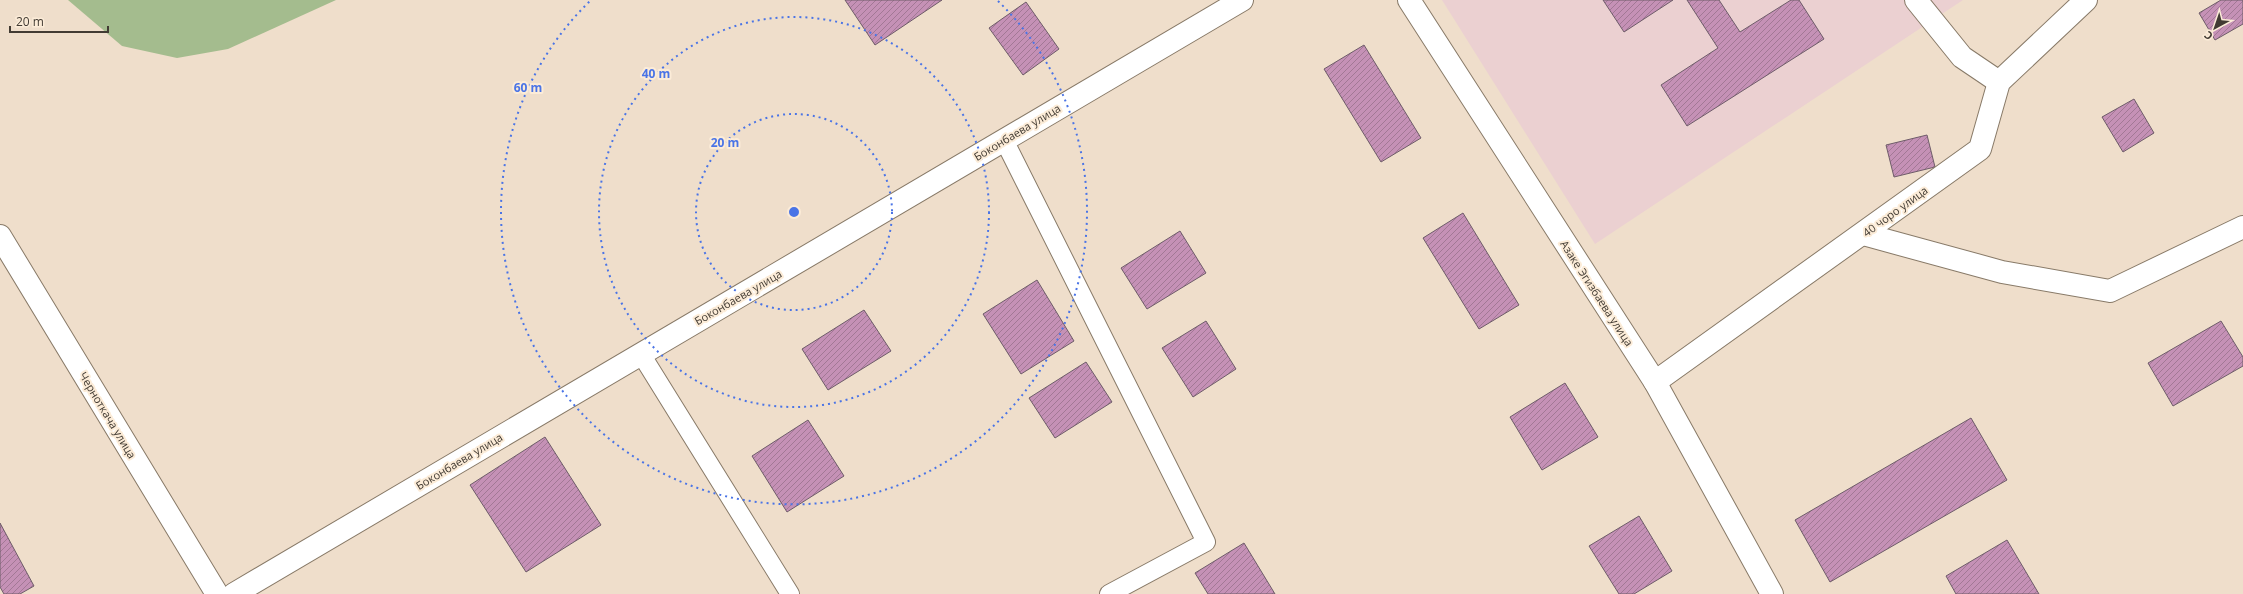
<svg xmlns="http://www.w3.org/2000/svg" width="2243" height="594" font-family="'Open Sans',sans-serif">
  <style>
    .education { fill: #ebd0d1 }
    .pitch { fill: #a4bc8e }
    .building { fill: url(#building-hatch); stroke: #6e5c69 }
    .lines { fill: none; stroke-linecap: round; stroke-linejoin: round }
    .lane-casing { stroke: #887a68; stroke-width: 20 }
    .street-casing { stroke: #887a68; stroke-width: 24 }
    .secondary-casing { stroke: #887a68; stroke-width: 24 }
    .lane { stroke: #fff; stroke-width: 18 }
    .street { stroke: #fff; stroke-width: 22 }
    .secondary { stroke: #fff; stroke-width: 22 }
    .ring { fill: none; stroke: #4a74e6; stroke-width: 2; stroke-dasharray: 2 4 }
    .labels { text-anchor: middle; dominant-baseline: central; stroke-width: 4; stroke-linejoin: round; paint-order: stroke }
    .street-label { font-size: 11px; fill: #423b33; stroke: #fcecd8 }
    .centre { fill: #4a74e6; stroke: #fcecd8; stroke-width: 2 }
    .ring-label { font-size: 12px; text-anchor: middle; font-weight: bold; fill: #4a74e6; stroke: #fcecd8; stroke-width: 4; stroke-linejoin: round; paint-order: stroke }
  </style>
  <defs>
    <pattern id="building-hatch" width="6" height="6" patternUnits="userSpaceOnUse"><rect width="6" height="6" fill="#c591b6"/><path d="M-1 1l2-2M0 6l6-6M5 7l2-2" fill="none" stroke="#a27895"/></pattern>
  </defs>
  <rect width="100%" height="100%" fill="#efdecb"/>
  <!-- education -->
  <polygon class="education" points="1442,0 1963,0 1595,244"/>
  <!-- pitch -->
  <polygon class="pitch" points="68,0 336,0 228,49 177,58 122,46"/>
  <!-- building -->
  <g class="building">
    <polygon points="845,0 942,0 875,45"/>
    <polygon points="1603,0 1673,0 1624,32"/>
    <polygon points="1687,0 1719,0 1740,32 1791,0 1799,0 1824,39 1687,126 1661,85 1718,48"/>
    <polygon points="2221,0 2243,0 2243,24 2215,40 2199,13"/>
    <polygon points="1026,2 1059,49 1023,75 989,28"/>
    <polygon points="1364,45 1421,138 1381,162 1324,69"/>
    <polygon points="2134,99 2154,133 2123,152 2102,117"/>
    <polygon points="1927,135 1935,167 1894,177 1886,145"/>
    <polygon points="1463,213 1519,305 1479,329 1423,238"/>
    <polygon points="1180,231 1206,273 1147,309 1121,268"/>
    <polygon points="1037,280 1074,341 1021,374 983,314"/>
    <polygon points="864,310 891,351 828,390 802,349"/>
    <polygon points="1206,321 1236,369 1193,397 1162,348"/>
    <polygon points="2221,321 2243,357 2243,366 2173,406 2148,363"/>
    <polygon points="1086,362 1112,402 1055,438 1029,398"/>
    <polygon points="1565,383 1598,437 1542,470 1510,417"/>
    <polygon points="1971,418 2007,480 1830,582 1795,520"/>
    <polygon points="808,420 844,476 787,512 752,456"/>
    <polygon points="545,437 601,525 526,572 470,485"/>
    <polygon points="1639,516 1672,571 1634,594 1619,594 1589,546"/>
    <polygon points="0,523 34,586 20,594 4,594 0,587"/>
    <polygon points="2007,540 2039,594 1956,594 1946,576"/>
    <polygon points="1244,543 1275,594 1208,594 1195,573"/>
  </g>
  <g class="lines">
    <!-- lane casing -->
    <g class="lane-casing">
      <g id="lane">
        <polyline points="1004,140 1206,542 1109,594"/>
        <polyline points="641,354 790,594"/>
      </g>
    </g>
    <!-- street casing -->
    <g class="street-casing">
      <g id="street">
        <polyline points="1409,0 1655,382 1772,594"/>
        <polyline points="1916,0 1962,57 1999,82"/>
        <polyline points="1863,234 2002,272 2110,291 2243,227"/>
        <polyline points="0,236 217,594"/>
        <polyline points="1655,382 1980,149 1999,82 2086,0"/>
      </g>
    </g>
    <!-- secondary casing -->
    <g class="secondary-casing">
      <polyline id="secondary" points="234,594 1242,0"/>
    </g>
    <!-- lane -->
    <use href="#lane" class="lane"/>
    <!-- street -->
    <use href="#street" class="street"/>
    <!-- secondary -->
    <use href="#secondary" class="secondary"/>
  </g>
  <!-- distance rings -->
  <g class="ring">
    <circle cx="794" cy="212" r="98"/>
    <circle cx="794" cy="212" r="195"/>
    <path d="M998 1A293 293 0 1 1 590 1"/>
  </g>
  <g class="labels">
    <!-- street labels -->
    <g class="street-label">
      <text transform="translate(1017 132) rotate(-31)">Боконбаева улица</text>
      <text transform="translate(1895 211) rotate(-36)">40 чоро улица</text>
      <text transform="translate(1597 293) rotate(57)">Азаке Эгизбаева улица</text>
      <text transform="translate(738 297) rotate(-30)">Боконбаева улица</text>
      <text transform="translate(108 415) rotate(59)">Черноткача улица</text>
      <text transform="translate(459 461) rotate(-31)">Боконбаева улица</text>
    </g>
  </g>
  <circle cx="794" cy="212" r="6" class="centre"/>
  <g class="ring-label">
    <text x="656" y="78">40 m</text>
    <text x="528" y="92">60 m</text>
    <text x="725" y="147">20 m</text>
  </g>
  <!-- north arrow -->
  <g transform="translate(2215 28) rotate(220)" stroke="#fcecd8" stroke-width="3" paint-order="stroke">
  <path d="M0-3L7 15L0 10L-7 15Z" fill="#423b33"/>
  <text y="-6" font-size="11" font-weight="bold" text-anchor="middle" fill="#423b33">С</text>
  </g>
  <!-- scale -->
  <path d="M10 26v6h98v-6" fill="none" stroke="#423b33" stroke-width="2"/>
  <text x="16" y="26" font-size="12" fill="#423b33" stroke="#fcecd8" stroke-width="3" paint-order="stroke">20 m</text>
</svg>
